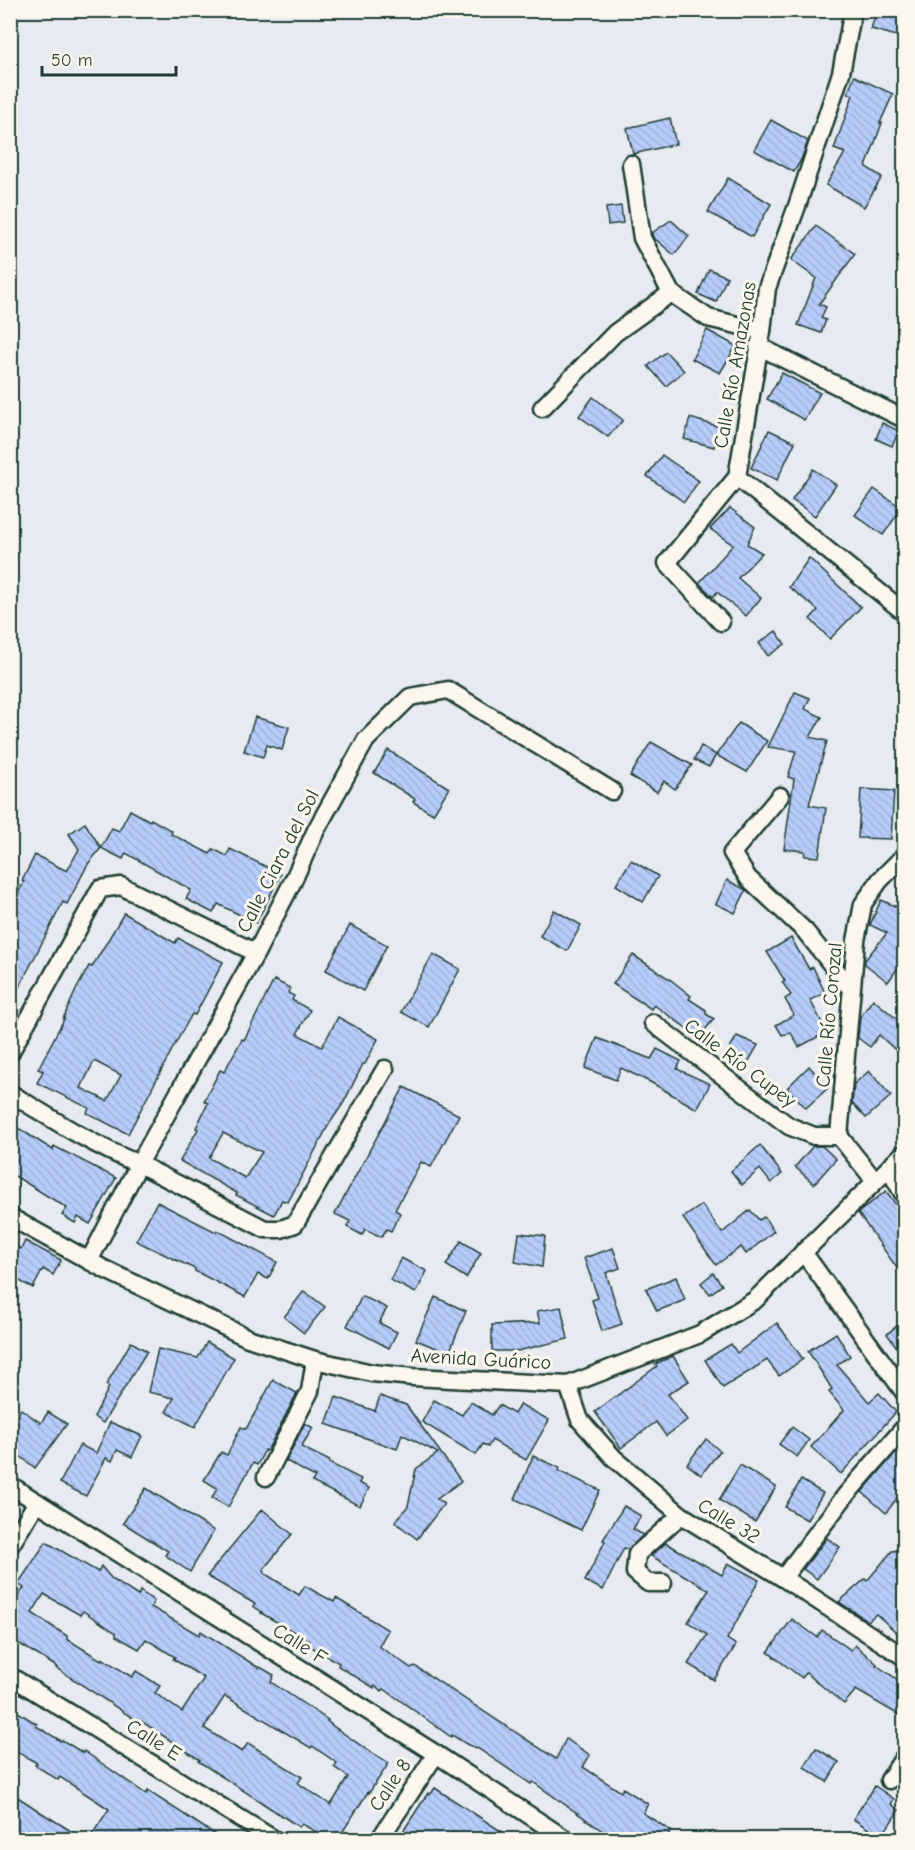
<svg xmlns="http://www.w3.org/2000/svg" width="915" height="1850" font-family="'Comic Neue',sans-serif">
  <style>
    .building { fill: url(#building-back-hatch); stroke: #1f3d34; stroke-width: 1.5; fill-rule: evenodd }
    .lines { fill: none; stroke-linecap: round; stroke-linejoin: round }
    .street-casing { stroke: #1f3d34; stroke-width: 21 }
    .street { stroke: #fbf7ec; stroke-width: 16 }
    .labels { text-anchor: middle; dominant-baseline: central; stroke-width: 6; stroke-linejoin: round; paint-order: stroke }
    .street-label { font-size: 20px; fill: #1f3d34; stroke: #fbf7ec }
  </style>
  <defs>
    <pattern id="building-back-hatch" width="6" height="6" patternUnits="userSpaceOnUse" patternTransform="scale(1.5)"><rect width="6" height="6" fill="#b7ccfb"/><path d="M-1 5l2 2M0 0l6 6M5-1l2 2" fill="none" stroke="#9db0d8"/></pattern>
  </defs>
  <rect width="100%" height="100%" fill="#e7eaf0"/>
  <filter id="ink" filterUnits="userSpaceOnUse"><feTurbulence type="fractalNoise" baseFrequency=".0167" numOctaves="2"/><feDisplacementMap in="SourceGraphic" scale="12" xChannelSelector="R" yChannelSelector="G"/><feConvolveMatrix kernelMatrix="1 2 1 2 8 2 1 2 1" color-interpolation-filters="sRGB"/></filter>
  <g filter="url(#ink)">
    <!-- building -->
    <g class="building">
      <polygon points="877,10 904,10 904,38 871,29"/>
      <polygon points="854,76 893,94 880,123 882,123 866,167 882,177 864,207 826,185 845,153 834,149 853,95 848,93"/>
      <polygon points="670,118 676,144 633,154 627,128"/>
      <polygon points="771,120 808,141 801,160 794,172 754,150"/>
      <polygon points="728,178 771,204 752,237 708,212"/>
      <polygon points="621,206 623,223 608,225 606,208"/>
      <polygon points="671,220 689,236 674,255 653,237 652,233"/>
      <polygon points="816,226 855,254 819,304 826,307 821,318 826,320 821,333 798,325 816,278 791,260"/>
      <polygon points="709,269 727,277 716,302 698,294"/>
      <polygon points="707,330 736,346 720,373 692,359"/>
      <polygon points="666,352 684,371 666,386 648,366"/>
      <polygon points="782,373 820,393 804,420 767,399"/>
      <polygon points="593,397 623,420 608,437 579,416"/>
      <polygon points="690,418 720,427 714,447 684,439"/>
      <polygon points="882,423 899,431 892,446 876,439"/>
      <polygon points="769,430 795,442 777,480 751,468"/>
      <polygon points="662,455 699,481 684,502 647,476"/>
      <polygon points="813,469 836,485 815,516 792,500"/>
      <polygon points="874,489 902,508 883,535 855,515"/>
      <polygon points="730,508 755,527 747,544 762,553 738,578 761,598 746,616 717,592 713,597 699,583 733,545 710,529"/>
      <polygon points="809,558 861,607 830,639 810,619 818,610 789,587"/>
      <polygon points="776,631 785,644 768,656 759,643"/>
      <polygon points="795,692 810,698 805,709 822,717 810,737 827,741 809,805 826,808 819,857 805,856 804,851 784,849 794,779 788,777 796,751 768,747"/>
      <polygon points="255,717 289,727 282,750 267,745 263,757 244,751"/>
      <polygon points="739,723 767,741 747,772 716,755"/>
      <polygon points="651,742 692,765 675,789 664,781 657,792 630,776"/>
      <polygon points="701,746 716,755 709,767 694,760"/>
      <polygon points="388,750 449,788 433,814 413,802 415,799 374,773"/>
      <polygon points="861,789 894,791 891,839 858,838"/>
      <polygon points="130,810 150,821 151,819 172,831 171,834 210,854 213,849 227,856 230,849 281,874 256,923 218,904 213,913 186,899 191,890 126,853 123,859 101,848 112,828 119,831"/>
      <polygon points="85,823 101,848 88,864 67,904 63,902 10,1005 10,908 24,882 22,881 35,855 67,871 79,849 69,834"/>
      <polygon points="631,860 658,876 643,902 616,885"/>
      <polygon points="727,880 746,890 735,913 716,904"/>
      <polygon points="881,900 904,910 904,959 888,982 865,964 865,960 887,933 870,925"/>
      <polygon points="554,910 581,925 567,951 540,936"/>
      <path d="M124,913L175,943L178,938L223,962L195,1015L192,1014L173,1048L128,1134L87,1113L89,1108L37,1083L43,1071L38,1069L64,1019H63L76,990L89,966L92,967ZM94,1061L121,1075L107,1101L81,1088Z"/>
      <polygon points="350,925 387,945 363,991 326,970"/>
      <polygon points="791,938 809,969 813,967 825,993 810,1000 827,1032 799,1047 791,1033 782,1035 776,1025 794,1015 785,999 791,995 782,982 785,981 767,952"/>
      <polygon points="433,954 460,969 429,1027 401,1012"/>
      <polygon points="633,955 671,980 691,996 689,999 706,1010 706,1014 714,1019 699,1037 654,1005 651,1009 613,984"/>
      <path d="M274,980L290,988L288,993L294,996L292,1000L310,1010L297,1034L322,1047L338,1017L378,1039L365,1064H363L344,1102L328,1126L288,1202L282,1200L274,1215L236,1195L237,1193L180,1161L198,1129L196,1128L208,1103L204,1101L220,1070L224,1072L242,1039L244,1040ZM223,1133L262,1152L245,1178L209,1158Z"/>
      <polygon points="873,999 904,1025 904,1058 879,1035 870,1047 858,1038 860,1017"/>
      <polygon points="737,1036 758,1045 743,1071 723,1059"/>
      <polygon points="597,1038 651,1059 657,1049 681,1061 677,1069 710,1084 697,1109 652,1083 621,1068 616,1080 585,1068"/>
      <polygon points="809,1066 828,1088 806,1108 787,1088"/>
      <polygon points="869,1071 891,1096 866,1118 852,1103 854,1084"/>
      <polygon points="404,1087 459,1115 431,1167 421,1162 395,1210 400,1213 391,1231 387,1229 381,1237 365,1229 362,1235 347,1227 350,1221 335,1214"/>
      <polygon points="10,1123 53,1150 54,1146 116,1178 90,1224 78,1217 75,1223 62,1215 67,1208 10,1173"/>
      <polygon points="760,1145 782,1174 771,1183 760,1169 742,1185 731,1171"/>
      <polygon points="813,1146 822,1146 836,1159 814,1184 795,1167"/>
      <polygon points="886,1191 904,1216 904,1278 858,1213"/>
      <polygon points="157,1202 216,1232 217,1230 277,1262 268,1279 258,1274 245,1297 195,1271 195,1269 136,1241"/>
      <polygon points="702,1205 722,1233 750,1210 759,1220 764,1217 774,1231 746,1254 741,1247 716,1265 683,1218"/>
      <polygon points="519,1233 545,1236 542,1267 515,1262"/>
      <polygon points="25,1241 61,1260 53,1275 43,1269 33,1288 10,1276 10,1244 21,1249"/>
      <polygon points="461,1241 481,1253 466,1278 446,1265"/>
      <polygon points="613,1248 620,1268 606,1273 622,1324 602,1331 592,1300 598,1298 584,1258"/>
      <polygon points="401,1258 427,1271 416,1293 390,1280"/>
      <polygon points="713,1273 722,1285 710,1294 701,1283"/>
      <polygon points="676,1277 685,1300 657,1311 646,1289"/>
      <polygon points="304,1291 325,1307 304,1333 284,1317"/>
      <polygon points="362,1296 387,1308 379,1323 397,1332 389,1348 347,1326"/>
      <polygon points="435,1297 466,1311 449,1353 416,1340"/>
      <polygon points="561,1307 568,1339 517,1351 492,1351 492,1325 540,1323 537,1311"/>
      <polygon points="904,1320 904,1357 887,1334"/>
      <polygon points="777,1323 803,1359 779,1376 767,1360 723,1388 705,1360 731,1344 737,1353"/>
      <polygon points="836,1333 850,1356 837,1365 869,1402 879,1393 896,1412 841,1474 811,1447 844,1410 829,1392 832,1389 808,1351"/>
      <polygon points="131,1342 147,1351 103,1423 94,1417 109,1387 106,1385"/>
      <polygon points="207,1342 234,1358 195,1427 166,1412 174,1398 148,1392 158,1349 198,1358"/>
      <polygon points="673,1356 689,1381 668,1394 687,1420 666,1436 656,1422 621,1448 595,1412 657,1366 655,1364"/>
      <polygon points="273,1380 297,1393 267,1451 265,1450 257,1465 253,1463 228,1507 212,1498 217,1488 204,1480 221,1452 227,1455 241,1427 246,1429"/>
      <polygon points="380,1396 406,1405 461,1481 437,1499 444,1504 417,1539 395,1522 408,1506 416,1469 438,1453 402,1434 397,1449 326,1424 336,1397 375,1411"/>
      <polygon points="434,1400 462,1415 471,1402 492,1415 499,1405 514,1414 520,1404 549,1420 526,1460 492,1440 488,1447 483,1444 476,1455 422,1422"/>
      <polygon points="21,1409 41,1423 48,1412 67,1424 35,1468 10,1448 10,1412 17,1416"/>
      <polygon points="110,1422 142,1436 132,1457 117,1450 112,1461 106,1458 86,1496 60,1483 80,1445 96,1453"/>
      <polygon points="305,1423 313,1428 301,1447 330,1461 329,1463 361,1479 359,1483 369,1488 360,1506 312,1482 315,1477 286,1461"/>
      <polygon points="792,1427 809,1440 797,1457 779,1444"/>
      <polygon points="706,1439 720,1451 701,1475 687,1464"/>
      <polygon points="904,1443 904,1489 886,1513 862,1492"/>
      <polygon points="533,1456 560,1468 559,1471 600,1490 581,1530 515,1499"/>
      <polygon points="740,1465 776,1487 755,1522 719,1500"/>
      <polygon points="801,1480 823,1493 807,1520 785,1507"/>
      <polygon points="146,1488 214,1531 190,1572 165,1555 168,1551 123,1523"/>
      <polygon points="624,1506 641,1516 633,1529 643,1535 628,1550 624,1548 603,1590 585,1581 605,1541 603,1540"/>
      <polygon points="262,1509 292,1534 263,1570 265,1571 264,1573 299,1595 305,1586 334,1602 336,1598 388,1630 379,1646 411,1668 415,1666 556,1759 566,1739 590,1755 583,1767 621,1792 623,1788 648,1804 643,1813 671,1831 665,1839 614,1839 533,1782 531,1784 477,1748 468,1745 452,1735 451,1737 384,1689 382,1691 375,1686 374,1688 338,1666 339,1663 308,1645 310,1641 261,1613 262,1612 253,1606 255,1604 207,1576"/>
      <polygon points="827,1538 840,1547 817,1579 803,1569"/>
      <path d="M46,1542L98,1572L101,1566L112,1579L138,1596L140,1591L154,1601L151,1607L199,1635L201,1631L259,1668L260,1667L274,1675L271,1682L328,1720L327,1721L333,1726L366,1749L389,1763L369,1793L368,1792L338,1839H329L302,1824L299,1827L198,1761L200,1760L138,1719L137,1721L56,1668L57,1667L10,1638V1608L24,1588L18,1584ZM44,1594L80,1615L83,1611L116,1633V1636L139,1649L146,1639L175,1657L173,1659L204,1678L182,1712L155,1693L160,1686L136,1671L132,1677L102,1658L101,1660L67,1639V1636L32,1613ZM225,1696L311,1748L312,1746L337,1763L334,1767L348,1777L331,1805L298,1783L302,1777L248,1743L242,1752L204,1728Z"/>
      <polygon points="666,1543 722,1575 728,1563 759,1580 727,1639 736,1645 714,1680 688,1664 707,1635 688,1622 709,1590 651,1556"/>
      <polygon points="904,1549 904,1639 876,1614 868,1621 839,1602 865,1579 867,1581 892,1551"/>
      <polygon points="792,1619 817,1637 822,1630 851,1650 855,1645 877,1664 876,1665 904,1684 904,1718 856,1690 844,1704 806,1673 802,1678 768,1652"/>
      <polygon points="10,1707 37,1724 36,1726 61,1741 62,1740 83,1753 84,1751 146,1794 148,1791 222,1839 89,1839 109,1809 60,1777 58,1780 35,1765 37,1763 10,1748"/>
      <polygon points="816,1748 839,1762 827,1782 804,1767"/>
      <polygon points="875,1786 894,1799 891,1804 899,1810 881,1837 853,1819"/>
      <polygon points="435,1788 513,1839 463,1839 452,1833 447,1839 398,1839 428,1793 430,1795"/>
      <polygon points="10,1792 42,1813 84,1839 33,1839 24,1834 23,1836 10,1827"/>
    </g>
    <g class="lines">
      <!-- street casing -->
      <g class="street-casing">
        <g id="street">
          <polyline points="631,164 642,238 671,293 708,318 762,331"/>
          <polyline points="758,346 904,419"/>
          <polyline points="542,408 615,333 671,293"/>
          <polyline points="737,477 904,612"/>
          <polyline points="721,622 667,563 737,477 762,331 767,288 797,206 841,73 853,10"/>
          <polyline points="780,796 732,853 748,878 805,931 851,989"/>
          <polyline points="653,1023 789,1126 814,1136 839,1136"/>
          <polyline points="10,1053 100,889 121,886 256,953"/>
          <path d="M10,1093C52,1119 94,1146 139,1164L265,1229H281L295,1224L385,1069"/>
          <polyline points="889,1169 904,1195"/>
          <polyline points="875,1181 839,1136 856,941 863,904 880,880 904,856"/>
          <polyline points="10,1217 104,1269 248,1338 315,1360 372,1373 413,1377 568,1385 700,1334 755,1300 904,1153"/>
          <polyline points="803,1252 904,1392"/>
          <polyline points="89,1261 139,1164 256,953 293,881 316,830 366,740 410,697 448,690 612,791"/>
          <polyline points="568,1385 580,1420 614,1458 681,1515 783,1578 904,1657"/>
          <polyline points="266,1477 310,1391 315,1360"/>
          <polyline points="10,1485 436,1754 567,1840"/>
          <polyline points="10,1546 37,1502"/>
          <polyline points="783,1578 845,1496 904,1428"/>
          <polyline points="663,1583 648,1583 635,1572 637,1554 681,1515"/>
          <polyline points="10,1676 275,1840"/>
          <polyline points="889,1780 904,1757"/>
          <polyline points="379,1840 436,1754"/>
        </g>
      </g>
      <!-- street -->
      <use href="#street" class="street"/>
    </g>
  </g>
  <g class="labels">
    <!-- street labels -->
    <g class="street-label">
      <text transform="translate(735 365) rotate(-80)">Calle Río Amazonas</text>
      <text transform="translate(278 861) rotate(-63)">Calle Ciara del Sol</text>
      <text transform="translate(829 1015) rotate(-85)">Calle Río Corozal</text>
      <text transform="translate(740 1063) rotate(37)">Calle Río Cupey</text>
      <text transform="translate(481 1359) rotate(3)">Avenida Guárico</text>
      <text transform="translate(729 1521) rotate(31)">Calle 32</text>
      <text transform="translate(300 1644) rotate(32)">Calle F</text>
      <text transform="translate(154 1740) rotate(32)">Calle E</text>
      <text transform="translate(390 1785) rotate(-56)">Calle 8</text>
    </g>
  </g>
  <!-- margin -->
  <rect width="915" height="1850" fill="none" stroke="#fbf7ec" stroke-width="36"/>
  <rect x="18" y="18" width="879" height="1814" fill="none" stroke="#1f3d34" stroke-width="2" filter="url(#ink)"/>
  <!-- scale -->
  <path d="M42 66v9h134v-9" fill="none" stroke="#1f3d34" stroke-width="3"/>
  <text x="51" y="66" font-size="18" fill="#1f3d34" stroke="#fbf7ec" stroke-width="4.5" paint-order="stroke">50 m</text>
</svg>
